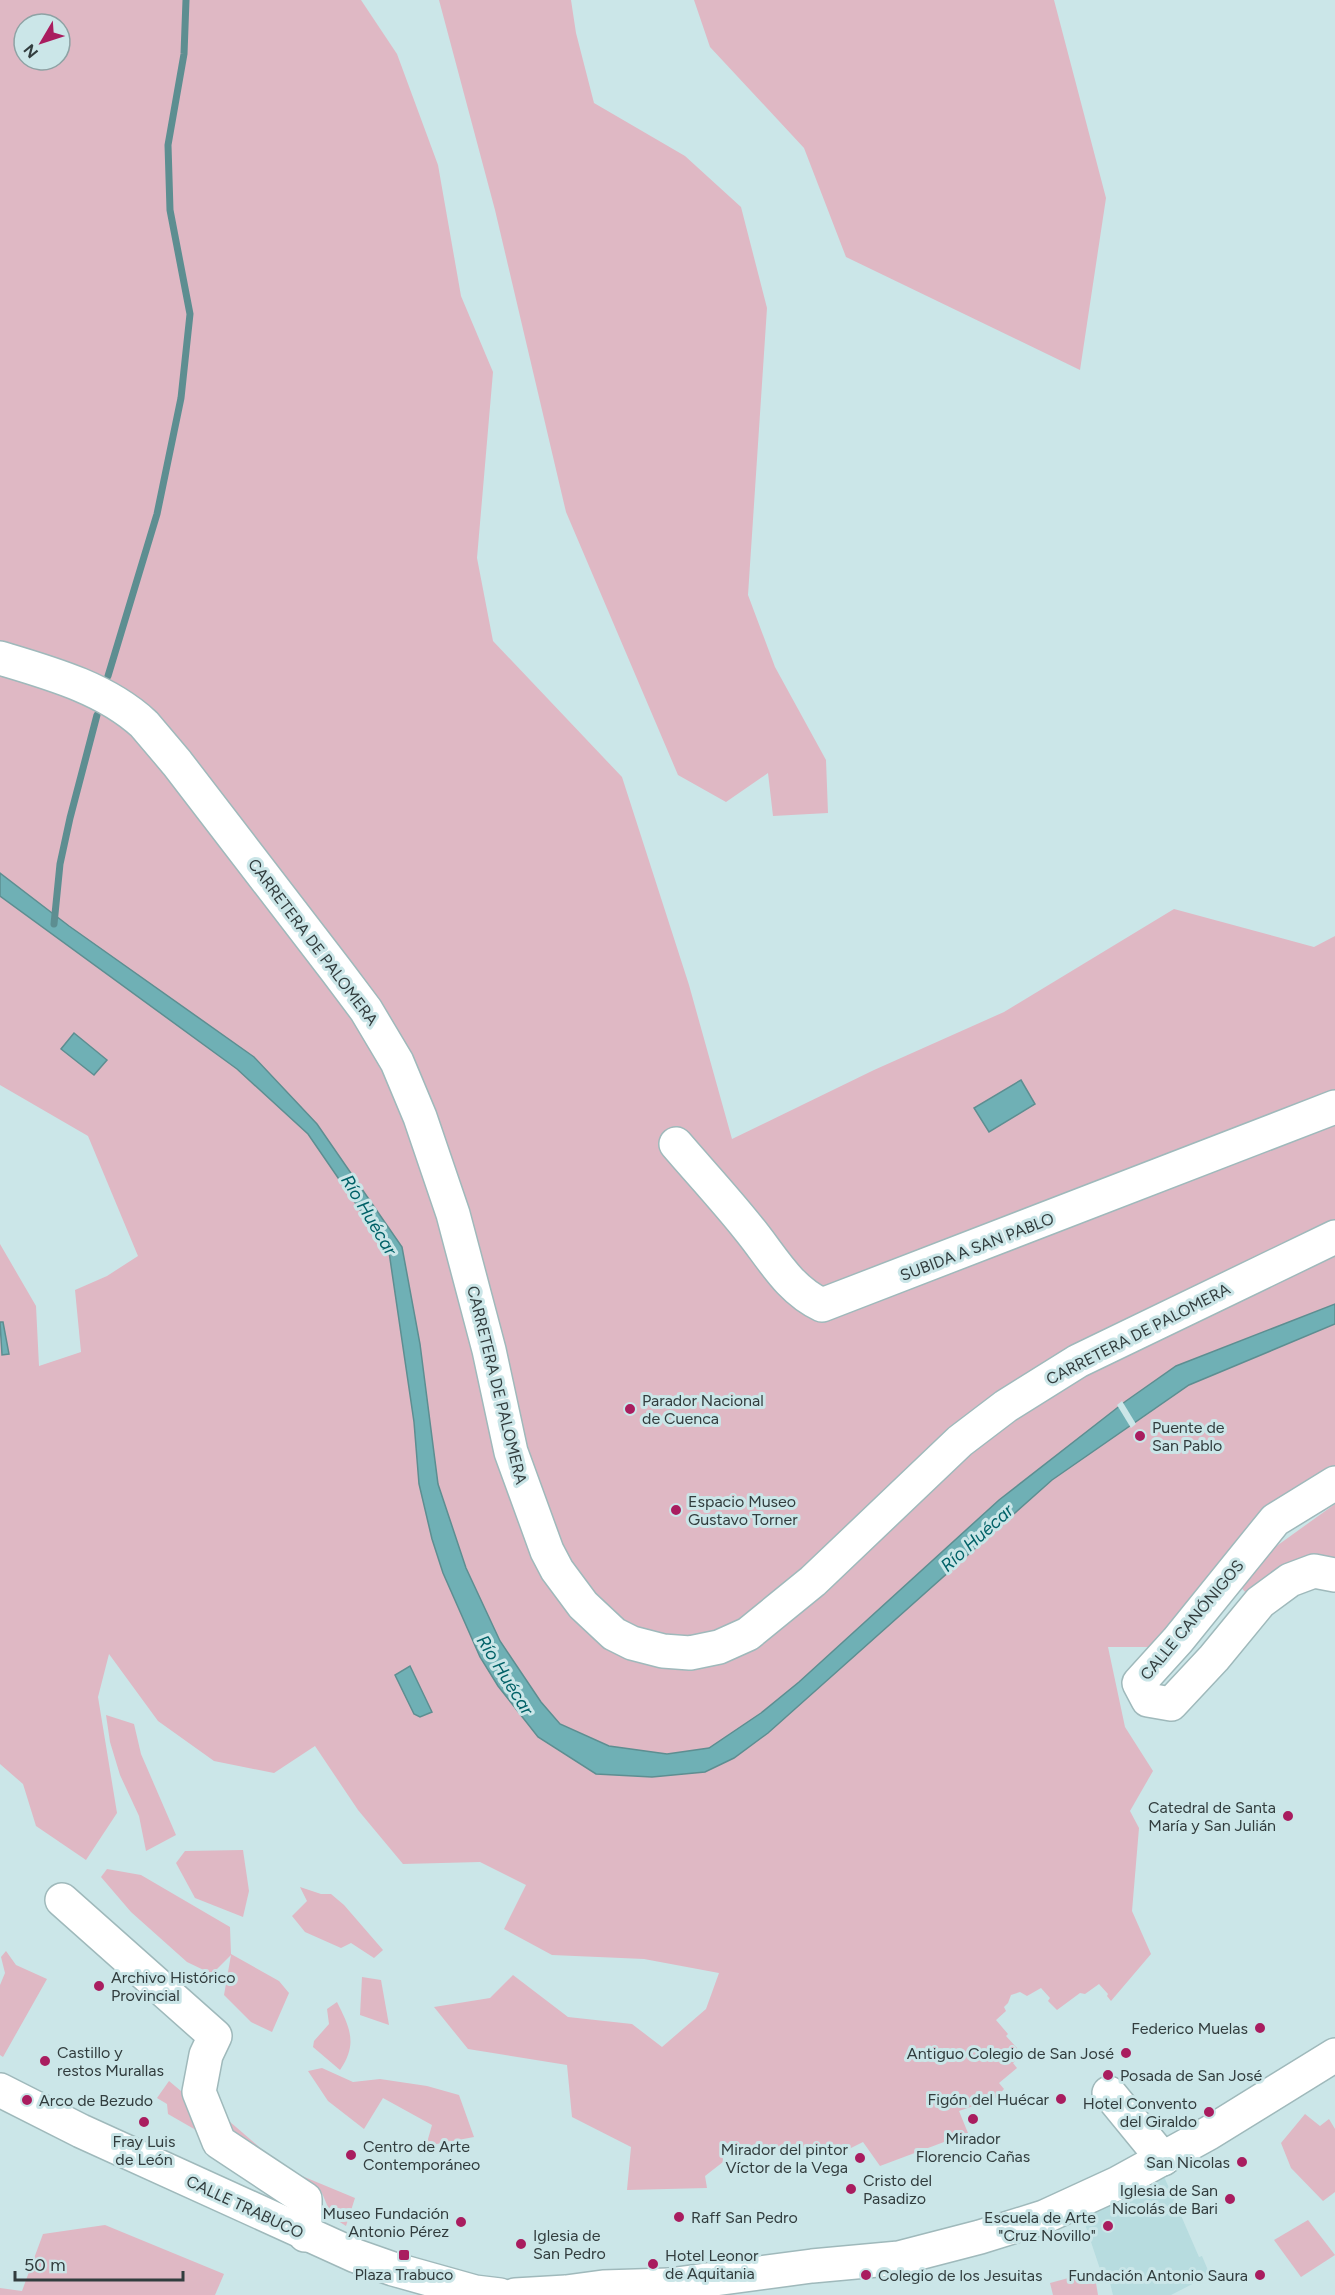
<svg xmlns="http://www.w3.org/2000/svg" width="1335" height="2295" font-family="Figtree,sans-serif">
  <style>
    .built { fill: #b7dcdf }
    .green { fill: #dfb8c4; fill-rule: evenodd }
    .water { fill: #6fb0b5; stroke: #5d8e91; stroke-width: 1.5 }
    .pier { fill: #cbe6e8 }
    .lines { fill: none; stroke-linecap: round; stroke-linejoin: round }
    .stream { stroke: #5d8e91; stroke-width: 7 }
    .minor-casing { stroke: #9fb9bb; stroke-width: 36 }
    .minor { stroke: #fff; stroke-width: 33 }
    .poi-dot { fill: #a91d5f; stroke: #cbe6e8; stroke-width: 2 }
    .labels { text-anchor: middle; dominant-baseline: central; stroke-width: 6; stroke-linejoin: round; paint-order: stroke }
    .street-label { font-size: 16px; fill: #323d3e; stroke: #cbe6e8 }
    .poi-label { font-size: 16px; fill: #323d3e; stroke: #cbe6e8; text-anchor: start }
    .water-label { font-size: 18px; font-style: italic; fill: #006167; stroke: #cbe6e8 }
  </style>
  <rect width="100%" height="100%" fill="#cbe6e8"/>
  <!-- built -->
  <polygon class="built" points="1159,2165 1199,2257 1202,2256 1210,2275 1171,2295 1113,2295 1107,2271 1101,2272 1080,2209"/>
  <!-- green -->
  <g class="green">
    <path d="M0,0H361L397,54L438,165L461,296L493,372L477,558L493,641L622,777L689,985L732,1139L874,1070L1004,1012L1174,909L1314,947L1335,936V1474L1298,1486L1242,1536L1157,1647H1108L1125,1727L1153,1771L1130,1811L1139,1828L1132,1911L1151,1954L1111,2001L1107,1996L1108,1994L1099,1984L1085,1994L1080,1993L1057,2010L1048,2001L1050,1998L1041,1988L1027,1996L1020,1992L1011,1995L1008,2003L1004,2007L1006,2011L996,2020L1008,2034L1006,2036L1017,2048L1014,2051L1019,2058L1013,2063L1017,2068L999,2083L1004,2089L996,2098L959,2111L968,2133L880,2166L863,2142L841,2153L788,2146L771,2147L722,2143L723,2162L705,2176L707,2188L627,2190L631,2147L572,2117L567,2065L468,2049L434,2007L490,1998L513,1975L568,2017L632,2024L662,2047L706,2009L719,1973L644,1959L552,1955L504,1929L526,1885L480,1862L403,1864L358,1810L315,1746L274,1773L214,1761L158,1721L109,1654L98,1697L117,1813L86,1860L36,1826L23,1784L0,1764V1244L36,1306L39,1366L81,1352L75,1290L107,1276L138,1256L88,1136L0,1085ZM24,24H60V60H24Z"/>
    <polygon points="439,0 571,0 576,33 594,103 685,156 741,207 767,308 748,595 775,667 826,760 828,813 773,816 768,773 726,802 678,775 566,512 495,210"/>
    <polygon points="694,0 1054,0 1106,198 1080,370 846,257 804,148 710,47"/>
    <polygon points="1335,1504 1335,1575 1248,1595 1232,1578"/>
    <polygon points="106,1715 134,1724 141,1754 176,1835 146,1851 139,1816 120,1775 110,1742"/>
    <polygon points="243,1850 249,1891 243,1917 195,1898 176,1863 185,1851"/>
    <polygon points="107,1869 141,1875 230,1927 231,1954 279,1981 289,1993 272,2032 251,2022 224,1995 231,1955 212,1974 187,1962 131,1912 101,1877"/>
    <polygon points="300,1887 321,1894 331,1894 344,1905 383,1950 374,1958 351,1943 341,1948 305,1932 292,1916 307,1901"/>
    <polygon points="6,1951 16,1965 47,1979 3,2057 0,2055 0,1985 5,1973 1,1957"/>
    <polygon points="362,1977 381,1980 389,2025 360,2015"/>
    <path d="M337,2002C350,2028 358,2044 340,2070L313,2047L314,2041L329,2024L327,2009Z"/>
    <polygon points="322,2068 353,2082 380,2079 427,2086 459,2095 474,2137 426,2146 432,2125 383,2098 364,2129 328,2101 308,2071"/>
    <polygon points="169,2081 200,2107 208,2137 168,2114 167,2104 157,2098"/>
    <polygon points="1305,2114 1320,2126 1329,2119 1335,2129 1335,2192 1323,2201 1291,2168 1281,2143"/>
    <polygon points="222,2115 272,2158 231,2135"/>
    <polygon points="302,2176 355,2198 346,2226 332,2217 322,2193"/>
    <polygon points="1308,2220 1335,2255 1301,2277 1274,2240"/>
    <polygon points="105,2225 224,2274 215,2295 0,2295 0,2288 22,2291 43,2234"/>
    <polygon points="1094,2271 1098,2295 1053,2295 1050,2283"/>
  </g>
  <!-- water -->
  <g class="water">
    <polygon points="0,873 69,926 254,1057 317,1124 402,1247 420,1344 438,1484 466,1568 500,1641 541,1702 560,1724 609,1746 667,1754 709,1748 761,1713 799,1682 999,1500 1126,1401 1176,1366 1335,1304 1335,1324 1189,1385 1052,1480 768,1733 734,1758 705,1772 652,1777 596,1774 538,1737 498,1686 480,1657 443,1573 432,1539 419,1484 414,1422 389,1252 308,1134 237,1069 0,896"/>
    <polygon points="74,1033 107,1060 94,1075 61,1049"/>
    <polygon points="1021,1080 1035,1104 989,1132 974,1108"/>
    <polygon points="0,1322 3,1322 9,1354 2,1355"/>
    <polygon points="410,1666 432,1712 420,1717 414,1714 395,1675"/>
  </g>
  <!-- pier -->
  <polygon class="pier" points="1122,1401 1136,1424 1131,1428 1117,1405"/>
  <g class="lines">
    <!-- stream -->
    <g class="stream">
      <polyline points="108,676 157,514 181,398 190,314 170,210 168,145 184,54 186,0"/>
      <polyline points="54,924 60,864 70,818 97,715"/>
    </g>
    <!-- minor casing -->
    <g class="minor-casing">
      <g id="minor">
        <path d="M0,658C50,673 105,688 144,724L177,763L336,970L366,1010L397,1062L420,1117L453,1214L489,1350L511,1452L547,1551L557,1570L583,1605L614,1634L632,1643L663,1651L690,1653L719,1647L748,1634L813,1581L960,1441L1006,1406L1078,1361L1335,1237"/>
        <path d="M676,1144C700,1172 726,1200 749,1229C772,1257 788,1289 822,1305L1335,1107"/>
        <polyline points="1335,1483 1275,1520 1178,1640 1139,1683 1148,1700 1171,1704 1214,1658 1260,1602 1290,1580 1314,1571 1335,1575"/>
        <polyline points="62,1900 215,2036 206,2055 199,2092 219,2142 305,2199 305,2235"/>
        <polyline points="0,2090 81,2131 356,2256 393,2269 475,2292 500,2295"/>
        <polyline points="1109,2093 1163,2159"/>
        <polyline points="515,2295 566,2292 603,2287 669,2285 812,2266 899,2258 980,2237 1044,2217 1118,2183 1209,2133 1335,2055"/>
      </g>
    </g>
    <!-- minor -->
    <use href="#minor" class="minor"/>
  </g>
  <!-- markers -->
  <g class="poi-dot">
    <circle cx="630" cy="1409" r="6"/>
    <circle cx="1140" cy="1436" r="6"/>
    <circle cx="676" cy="1510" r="6"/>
    <circle cx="1288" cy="1816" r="6"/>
    <circle cx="99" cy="1986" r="6"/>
    <circle cx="1260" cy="2028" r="6"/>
    <circle cx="1126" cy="2053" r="6"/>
    <circle cx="45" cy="2061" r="6"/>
    <circle cx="1108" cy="2075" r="6"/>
    <circle cx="1061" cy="2099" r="6"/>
    <circle cx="27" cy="2100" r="6"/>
    <circle cx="1209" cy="2112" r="6"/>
    <circle cx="973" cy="2119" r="6"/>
    <circle cx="144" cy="2122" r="6"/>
    <circle cx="351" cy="2155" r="6"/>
    <circle cx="860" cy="2158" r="6"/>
    <circle cx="1242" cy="2162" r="6"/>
    <circle cx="851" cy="2189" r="6"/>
    <circle cx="1230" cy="2199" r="6"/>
    <circle cx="679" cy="2217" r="6"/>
    <circle cx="461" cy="2222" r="6"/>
    <circle cx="1108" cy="2226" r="6"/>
    <circle cx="521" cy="2244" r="6"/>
    <rect x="398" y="2249" width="12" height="12" rx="3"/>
    <circle cx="653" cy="2264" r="6"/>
    <circle cx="866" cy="2275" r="6"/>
    <circle cx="1260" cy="2275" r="6"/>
  </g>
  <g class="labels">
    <!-- street labels -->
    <g class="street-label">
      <text transform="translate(313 942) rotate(53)">CARRETERA DE PALOMERA</text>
      <text transform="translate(977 1247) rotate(-21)">SUBIDA A SAN PABLO</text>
      <text transform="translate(1138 1334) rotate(-27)">CARRETERA DE PALOMERA</text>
      <text transform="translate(497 1385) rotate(76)">CARRETERA DE PALOMERA</text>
      <text transform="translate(1192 1620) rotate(-50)">CALLE CANÓNIGOS</text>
      <text transform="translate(245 2207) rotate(25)">CALLE TRABUCO</text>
    </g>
    <!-- poi labels -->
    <g class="poi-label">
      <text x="642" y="1400">Parador Nacional<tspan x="642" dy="18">de Cuenca</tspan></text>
      <text x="1152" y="1427">Puente de<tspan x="1152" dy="18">San Pablo</tspan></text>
      <text x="688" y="1501">Espacio Museo<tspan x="688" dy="18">Gustavo Torner</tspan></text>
      <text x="1276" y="1807" text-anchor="end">Catedral de Santa<tspan x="1276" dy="18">María y San Julián</tspan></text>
      <text x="111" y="1977">Archivo Histórico<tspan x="111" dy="18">Provincial</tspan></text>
      <text x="1248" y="2028" text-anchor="end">Federico Muelas</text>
      <text x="57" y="2052">Castillo y<tspan x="57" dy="18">restos Murallas</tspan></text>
      <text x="1114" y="2053" text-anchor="end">Antiguo Colegio de San José</text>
      <text x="1120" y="2075">Posada de San José</text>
      <text x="1049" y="2099" text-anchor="end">Figón del Huécar</text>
      <text x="39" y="2100">Arco de Bezudo</text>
      <text x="1197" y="2103" text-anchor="end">Hotel Convento<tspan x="1197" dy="18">del Giraldo</tspan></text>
      <text x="973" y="2138" text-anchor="middle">Mirador<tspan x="973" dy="18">Florencio Cañas</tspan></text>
      <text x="144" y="2141" text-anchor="middle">Fray Luis<tspan x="144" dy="18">de León</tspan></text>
      <text x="363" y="2146">Centro de Arte<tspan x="363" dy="18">Contemporáneo</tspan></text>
      <text x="848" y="2149" text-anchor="end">Mirador del pintor<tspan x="848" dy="18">Víctor de la Vega</tspan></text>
      <text x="1230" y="2162" text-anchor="end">San Nicolas</text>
      <text x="863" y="2180">Cristo del<tspan x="863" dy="18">Pasadizo</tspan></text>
      <text x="1218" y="2190" text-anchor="end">Iglesia de San<tspan x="1218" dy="18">Nicolás de Bari</tspan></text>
      <text x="449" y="2213" text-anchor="end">Museo Fundación<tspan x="449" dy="18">Antonio Pérez</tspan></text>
      <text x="691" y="2217">Raff San Pedro</text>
      <text x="1096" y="2217" text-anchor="end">Escuela de Arte<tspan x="1096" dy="18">"Cruz Novillo"</tspan></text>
      <text x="533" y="2235">Iglesia de<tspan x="533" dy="18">San Pedro</tspan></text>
      <text x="665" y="2255">Hotel Leonor<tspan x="665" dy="18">de Aquitania</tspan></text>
      <text x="404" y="2274" text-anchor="middle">Plaza Trabuco</text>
      <text x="878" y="2275">Colegio de los Jesuitas</text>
      <text x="1248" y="2275" text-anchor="end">Fundación Antonio Saura</text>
    </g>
    <!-- water labels -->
    <g class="water-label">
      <text transform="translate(369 1215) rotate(59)">Río Huécar</text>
      <text transform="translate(977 1538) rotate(-42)">Río Huécar</text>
      <text transform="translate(505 1675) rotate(58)">Río Huécar</text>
    </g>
  </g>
  <!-- north arrow -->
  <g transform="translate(42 42) rotate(231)"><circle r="28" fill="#cbe6e8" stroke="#8ea2a4" stroke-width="1.5"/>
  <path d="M0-4.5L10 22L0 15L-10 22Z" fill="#a91d5f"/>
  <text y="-9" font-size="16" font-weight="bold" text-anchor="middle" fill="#323d3e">N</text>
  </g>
  <!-- scale -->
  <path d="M15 2271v9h168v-9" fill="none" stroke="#323d3e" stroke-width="3"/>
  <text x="24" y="2271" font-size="18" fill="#323d3e" stroke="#cbe6e8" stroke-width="4.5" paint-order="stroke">50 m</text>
</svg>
